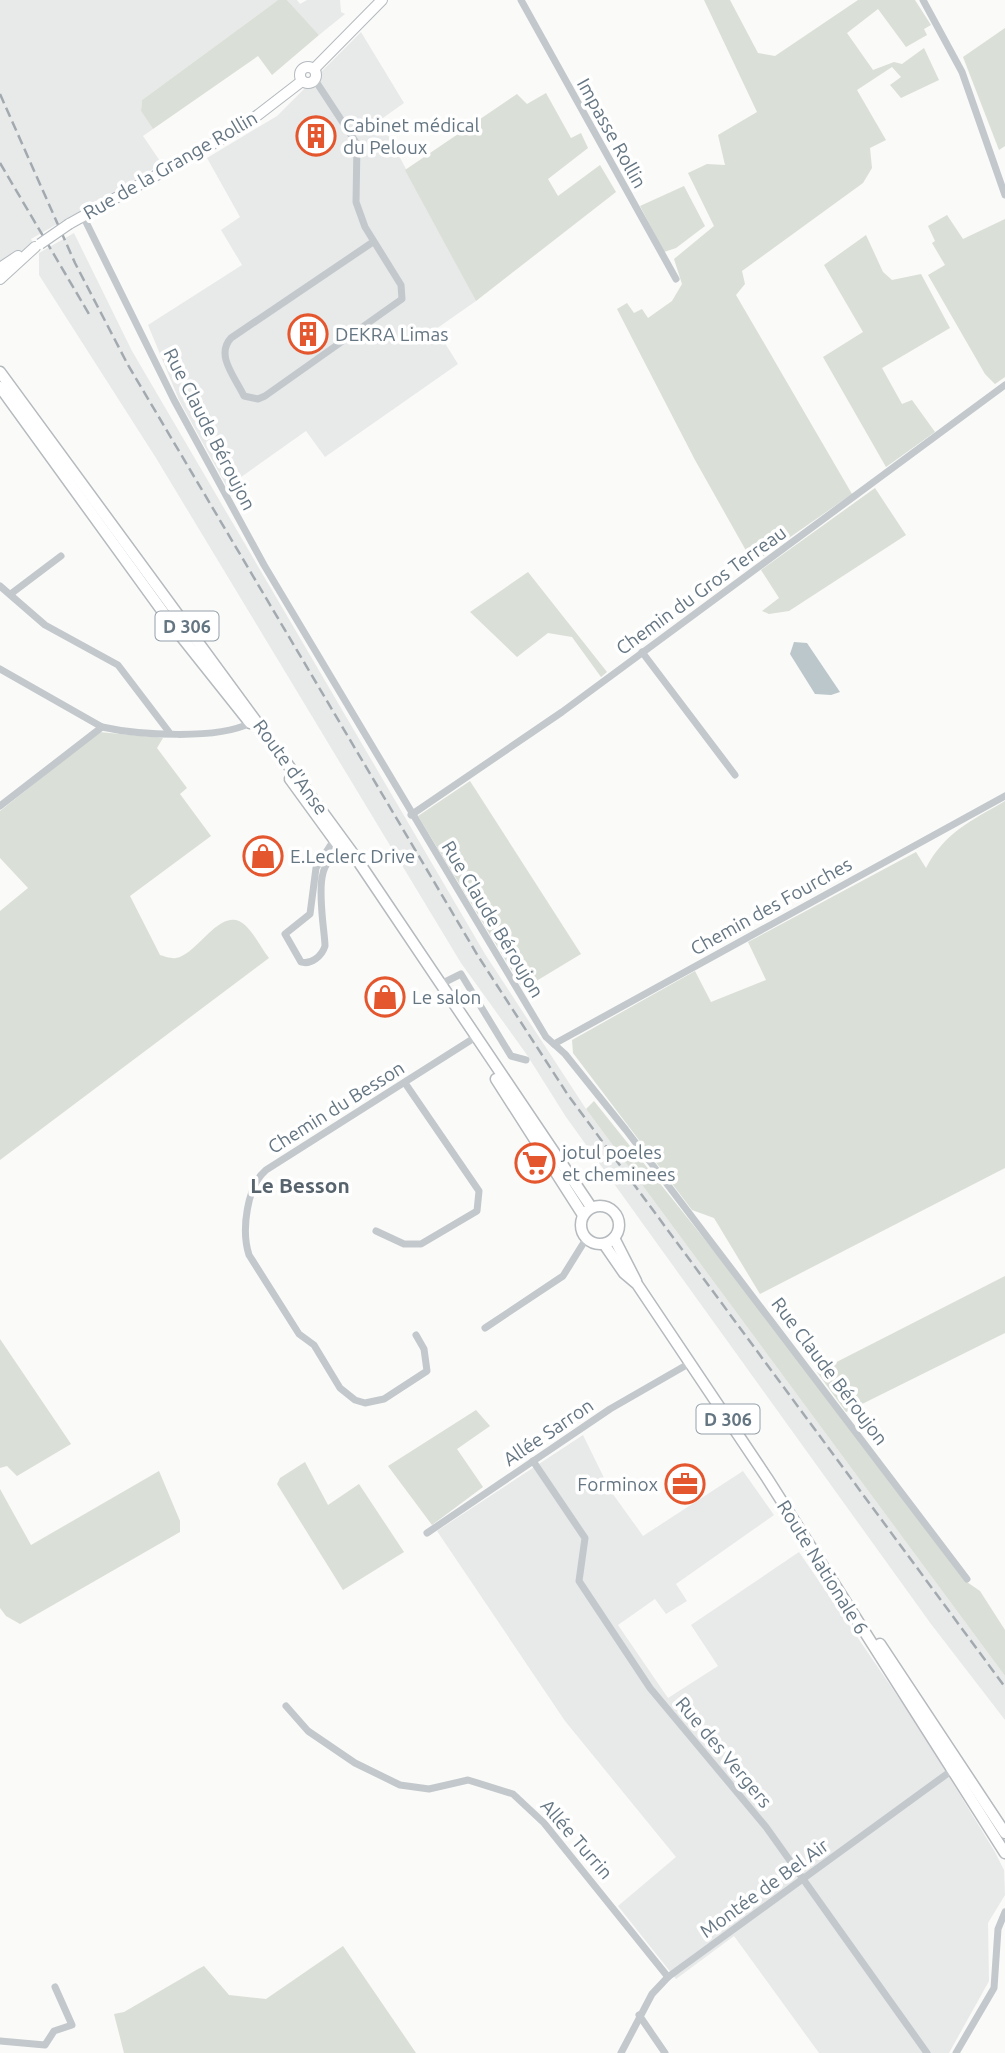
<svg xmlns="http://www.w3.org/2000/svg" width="1005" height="2053" font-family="Ubuntu,sans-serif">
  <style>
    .built { fill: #e8e9e9 }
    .green { fill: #dadfd7 }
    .water { fill: #bbc7cb }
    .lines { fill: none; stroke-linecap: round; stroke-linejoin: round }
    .secondary-casing { stroke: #b3babf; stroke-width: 12 }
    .primary-casing { stroke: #b5babe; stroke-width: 13 }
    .street { stroke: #c3c8cc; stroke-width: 7 }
    .secondary { stroke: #fff; stroke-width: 10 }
    .primary { stroke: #fff; stroke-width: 10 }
    .rail { stroke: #a2aab0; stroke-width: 2.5; stroke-dasharray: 10 5; stroke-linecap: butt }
    .secondary-bridge-casing { stroke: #b3babf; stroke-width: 12; stroke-linecap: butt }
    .secondary-bridge { stroke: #fff; stroke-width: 10 }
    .labels { text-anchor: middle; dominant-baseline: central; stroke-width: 7; stroke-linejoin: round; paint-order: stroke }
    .shield { fill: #fff; stroke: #939fa8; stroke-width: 2 }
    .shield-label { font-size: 18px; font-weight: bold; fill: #657683 }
    .poi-label { font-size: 19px; fill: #657683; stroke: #fff; text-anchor: start }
    .street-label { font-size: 19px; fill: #657683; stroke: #fff }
    .neighbourhood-label { font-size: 21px; font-weight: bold; fill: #57646e; stroke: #fff }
  </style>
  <rect width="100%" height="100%" fill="#fafaf8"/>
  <!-- built -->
  <g class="built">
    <polygon points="0,0 278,0 142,100 141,111 153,129 143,136 162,164 31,239 35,247 0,268"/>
    <polygon points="287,0 297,0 300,4 307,0 340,0 341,12 345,14 319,35"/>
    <polygon points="361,32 404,103 380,120 476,301 436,329 458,364 325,457 306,431 227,487 179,400 148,325 242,265 221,230 240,217 207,158 277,116"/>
    <polygon points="74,233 132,351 485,954 586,1109 1005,1676 1005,1720 931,1624 566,1117 527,1055 461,963 156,458 39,275 39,253"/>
    <polygon points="583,1435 610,1490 643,1536 743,1471 774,1515 676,1584 687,1601 666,1614 655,1599 618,1625 668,1698 718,1666 691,1625 799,1552 916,1723 995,1852 1004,1870 1005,1895 988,1923 989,1981 949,2053 819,2053 734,1936 676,1979 618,1906 676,1857 565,1721 437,1531"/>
  </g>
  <!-- green -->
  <g class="green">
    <polygon points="278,0 287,0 319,35 272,75 258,56 153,129 141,111 142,100"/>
    <polygon points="704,0 730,0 758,53 775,56 858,0 915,0 931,25 924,29 927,35 906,47 878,9 847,33 873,70 894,62 902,64 924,48 939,80 901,98 890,85 901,77 892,67 857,90 886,140 870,148 872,168 863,183 742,271 745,284 736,295 852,494 753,563 695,460 617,309 627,303 634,313 642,309 648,318 672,301 682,284 674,259 714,226 688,173 707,164 725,165 718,135 757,112"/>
    <polygon points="1005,28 1005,146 999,150 963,57"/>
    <polygon points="546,93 571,138 581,133 588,148 548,179 558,196 600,165 616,192 476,301 405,170 517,94 527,104"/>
    <polygon points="684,186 705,226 676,248 664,252 640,206"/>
    <polygon points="947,215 963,239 1005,219 1005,377 995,384 985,374 928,275 945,265 932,243 935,241 928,226"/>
    <polygon points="866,235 883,272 892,280 921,274 950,328 882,368 902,404 912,400 935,432 886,467 823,357 863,332 824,265"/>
    <polygon points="875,488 906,535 789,611 769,614 762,611 779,598 761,570"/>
    <polygon points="528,572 607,672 601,677 572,637 548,633 517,657 470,612"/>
    <path d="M99,732L163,738L157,748L187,788L180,794L211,836L130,896L160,955C164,956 171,959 176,958C198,955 222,902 246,926C255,935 261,948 269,958L0,1160V911L28,888L0,858V811Z"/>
    <polygon points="470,781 581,954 523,989 418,816"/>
    <path d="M1005,801V1168L760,1294L714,1218L692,1210L573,1053L572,1040L695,971L711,1002L766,980L748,942L916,852L926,868C945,832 971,821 1005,801Z"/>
    <polygon points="594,1101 758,1306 964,1580 980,1591 1005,1630 1005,1676 586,1109"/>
    <polygon points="1005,1276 1005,1333 846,1412 817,1372"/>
    <polygon points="0,1339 71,1444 17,1476 7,1466 0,1468"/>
    <polygon points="476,1410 490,1426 457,1449 483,1487 432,1525 388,1466"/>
    <polygon points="305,1462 328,1505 359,1484 404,1552 343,1590 277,1484 280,1478"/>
    <polygon points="159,1471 180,1521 180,1532 20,1624 6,1616 0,1608 0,1489 31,1545"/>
    <polygon points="343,1946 416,2053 124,2053 114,2014 124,2012 198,1969 204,1966 229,1995 266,1999"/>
  </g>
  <!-- water -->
  <polygon class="water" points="794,642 807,643 840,692 831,695 815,694 790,654"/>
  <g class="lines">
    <!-- secondary casing -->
    <g class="secondary-casing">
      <g id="secondary">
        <circle cx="308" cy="75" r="8"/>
        <polyline points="314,69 382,0"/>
        <polyline points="69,224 241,128 302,81"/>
        <polyline points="0,268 18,256"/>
        <polyline points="0,279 35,247"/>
      </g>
    </g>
    <!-- primary casing -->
    <g class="primary-casing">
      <g id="primary">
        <polyline points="0,372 354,855 591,1207"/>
        <polyline points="0,387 176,630 250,723"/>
        <polyline points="290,779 346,856"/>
        <polyline points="496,1079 583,1215"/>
        <circle cx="600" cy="1225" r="19"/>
        <polyline points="614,1238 636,1281"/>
        <polyline points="604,1244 624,1273 637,1284 767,1478 1005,1853"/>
        <polyline points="880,1644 1005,1833"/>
      </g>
    </g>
    <!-- street -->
    <g class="street">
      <polyline points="521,0 676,279"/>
      <polyline points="923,0 962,72 1005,195"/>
      <path d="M315,80L357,144L356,202L365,227L401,285L402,299L265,396L258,399L244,396C235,377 215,355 231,338L373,242"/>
      <polyline points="83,216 174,400 264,565 546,1037 565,1054 626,1130 967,1579"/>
      <polyline points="0,586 45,625 118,665 169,732"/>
      <polyline points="12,593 61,556"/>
      <polyline points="642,652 735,775"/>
      <path d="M0,669L102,727C138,735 218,740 250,723"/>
      <polyline points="0,806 102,727"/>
      <polyline points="411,815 562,712 1005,385"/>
      <path d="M334,840L316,868L310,914L285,934L301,962C311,965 322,956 325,946C325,927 306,840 350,862"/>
      <polyline points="441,984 461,974 511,1056 526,1060"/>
      <polyline points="554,1044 1005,796"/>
      <polyline points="376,1231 404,1244 421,1244 477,1211 479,1191 405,1083"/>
      <polyline points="485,1328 563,1276 586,1239"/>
      <path d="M416,1335L424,1349L427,1371L384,1399L365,1403L355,1400L340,1388L314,1345L299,1334L249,1255C241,1230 247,1186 266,1170L471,1040"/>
      <polyline points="533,1461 585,1538 579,1581 650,1688 766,1827 927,2053"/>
      <polyline points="427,1533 610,1409 690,1363"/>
      <polyline points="286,1706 308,1731 355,1763 400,1785 429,1789 468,1780 513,1794 544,1823 668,1977"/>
      <polyline points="639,2015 665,2053"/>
      <polyline points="0,2041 45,2045 54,2031 72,2025 55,1987"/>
      <polyline points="621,2053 652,1994 668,1977 951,1771"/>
      <polyline points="956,2053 994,1988 998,1929 1005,1912"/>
    </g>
    <!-- secondary -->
    <use href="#secondary" class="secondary"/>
    <!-- primary -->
    <use href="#primary" class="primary"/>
    <!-- rail -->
    <g class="rail">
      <polyline points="0,94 75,263 128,365 478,956 568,1095 1005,1687"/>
      <polyline points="0,163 89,314"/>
    </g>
    <!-- secondary-bridge casing -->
    <g class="secondary-bridge-casing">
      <polyline id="secondary-bridge" points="40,244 69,224"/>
    </g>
    <!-- secondary-bridge -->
    <use href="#secondary-bridge" class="secondary-bridge"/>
  </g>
  <!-- icons -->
  <defs>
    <g id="building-ring" transform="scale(2.0125)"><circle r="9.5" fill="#fff" stroke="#e4572e" stroke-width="1.5"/><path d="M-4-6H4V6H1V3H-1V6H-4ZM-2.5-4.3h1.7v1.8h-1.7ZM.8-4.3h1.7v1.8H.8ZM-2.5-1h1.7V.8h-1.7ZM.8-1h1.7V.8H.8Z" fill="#e4572e"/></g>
    <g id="shop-ring" transform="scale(2.0125)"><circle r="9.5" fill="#fff" stroke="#e4572e" stroke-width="1.5"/><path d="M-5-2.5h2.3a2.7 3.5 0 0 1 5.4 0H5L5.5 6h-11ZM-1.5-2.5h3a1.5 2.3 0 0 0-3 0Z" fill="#e4572e"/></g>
    <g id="supermarket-ring" transform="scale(2.0125)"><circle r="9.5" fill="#fff" stroke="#e4572e" stroke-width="1.5"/><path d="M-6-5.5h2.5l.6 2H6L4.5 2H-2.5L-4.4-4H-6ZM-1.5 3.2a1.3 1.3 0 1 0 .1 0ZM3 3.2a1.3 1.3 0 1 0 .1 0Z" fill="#e4572e"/></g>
    <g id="office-ring" transform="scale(2.0125)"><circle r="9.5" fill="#fff" stroke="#e4572e" stroke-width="1.5"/><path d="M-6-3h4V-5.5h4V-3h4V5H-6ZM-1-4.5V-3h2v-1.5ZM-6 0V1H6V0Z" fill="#e4572e"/></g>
  </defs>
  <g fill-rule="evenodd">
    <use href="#building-ring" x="316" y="136"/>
    <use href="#building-ring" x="308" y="334"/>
    <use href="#shop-ring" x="263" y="856"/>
    <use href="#shop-ring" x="385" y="997"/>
    <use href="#supermarket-ring" x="535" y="1163"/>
    <use href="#office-ring" x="685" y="1484"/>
  </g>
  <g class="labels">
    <!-- shield labels -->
    <g class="shield">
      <rect x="155.5" y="611.5" width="63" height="29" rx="5"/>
      <rect x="696.5" y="1404.5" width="63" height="29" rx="5"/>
    </g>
    <g class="shield-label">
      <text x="187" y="626">D 306</text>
      <text x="728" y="1419">D 306</text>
    </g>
    <!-- poi labels -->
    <g class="poi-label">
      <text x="343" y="125">Cabinet médical<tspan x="343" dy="22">du Peloux</tspan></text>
      <text x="335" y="334">DEKRA Limas</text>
      <text x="290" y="856">E.Leclerc Drive</text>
      <text x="412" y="997">Le salon</text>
      <text x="562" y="1152">jotul poeles<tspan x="562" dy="22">et cheminees</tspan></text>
      <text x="658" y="1484" text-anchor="end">Forminox</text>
    </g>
    <!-- street labels -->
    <g class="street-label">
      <text transform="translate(612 133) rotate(61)">Impasse Rollin</text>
      <text transform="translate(170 165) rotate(-30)">Rue de la Grange Rollin</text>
      <text transform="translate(210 429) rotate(63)">Rue Claude Béroujon</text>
      <text transform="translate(701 590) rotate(-36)">Chemin du Gros Terreau</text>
      <text transform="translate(291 767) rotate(54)">Route d'Anse</text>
      <text transform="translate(771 906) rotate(-29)">Chemin des Fourches</text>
      <text transform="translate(493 919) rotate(59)">Rue Claude Béroujon</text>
      <text transform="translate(336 1107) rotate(-32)">Chemin du Besson</text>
      <text transform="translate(830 1371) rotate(53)">Rue Claude Béroujon</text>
      <text transform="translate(548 1432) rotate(-34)">Allée Sarron</text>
      <text transform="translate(823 1567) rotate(58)">Route Nationale 6</text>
      <text transform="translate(724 1752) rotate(50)">Rue des Vergers</text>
      <text transform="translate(577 1839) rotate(49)">Allée Turrin</text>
      <text transform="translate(764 1888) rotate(-36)">Montée de Bel Air</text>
    </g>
    <!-- neighbourhood labels -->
    <g class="neighbourhood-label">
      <text x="300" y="1185">Le Besson</text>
    </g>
  </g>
</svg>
